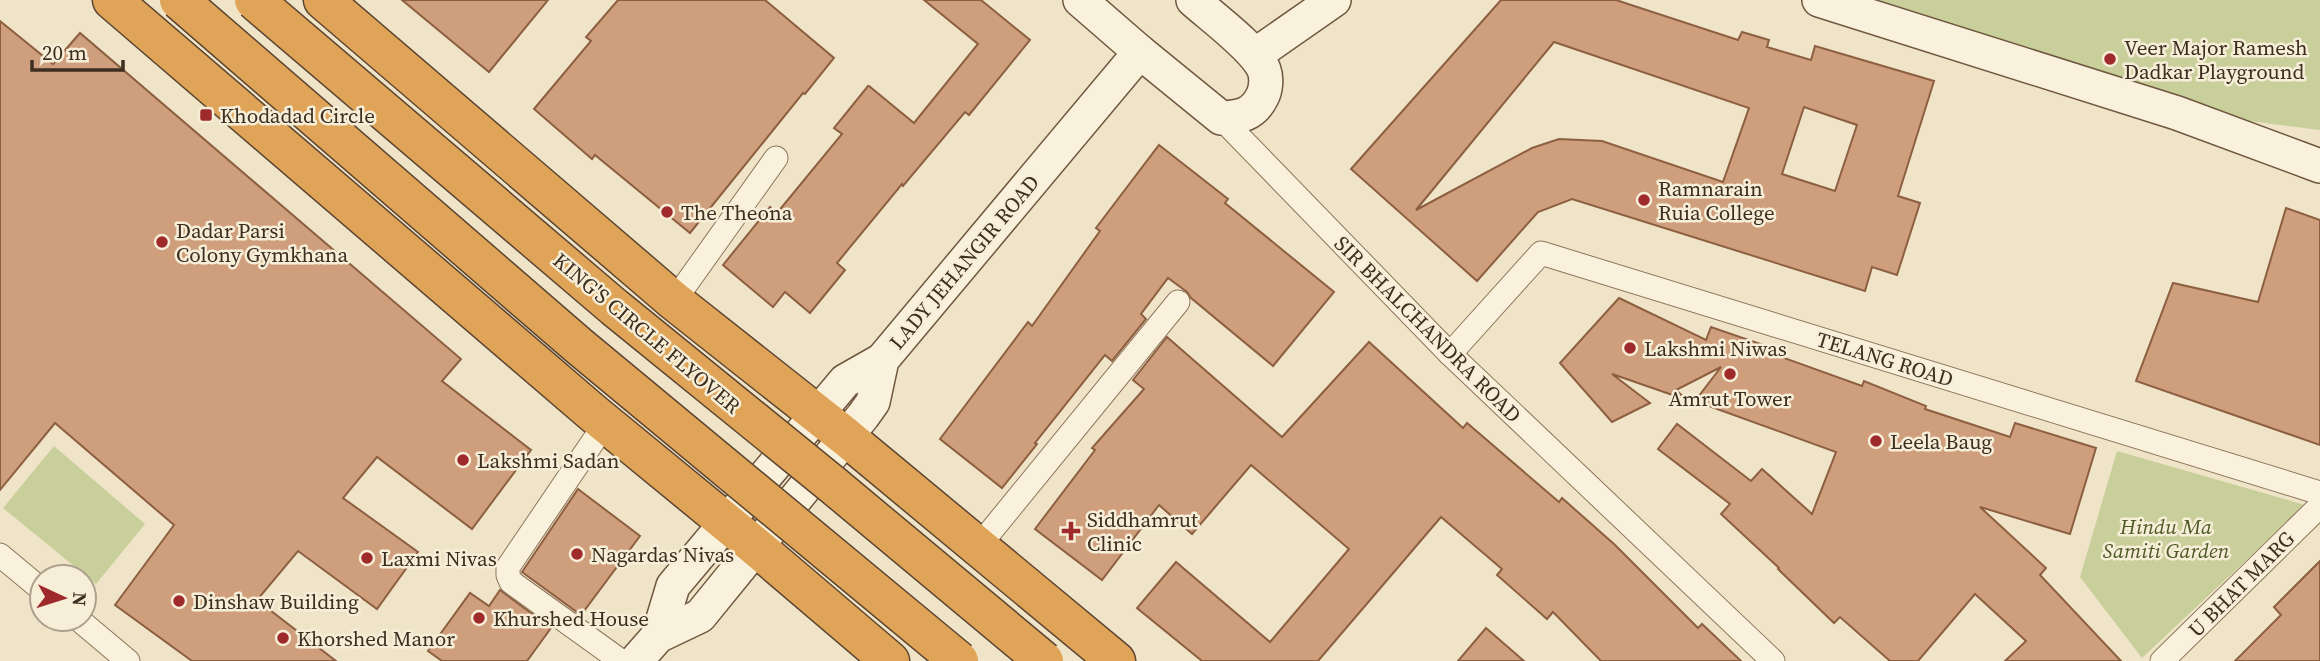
<svg xmlns="http://www.w3.org/2000/svg" width="2320" height="661" font-family="'Source Serif 4',serif">
  <style>
    .garden { fill: #c9cf9b }
    .building { fill: #cf9f7d; stroke: #8d5f41; stroke-width: 2; fill-rule: evenodd }
    .lines { fill: none; stroke-linecap: round; stroke-linejoin: round }
    .street-casing { stroke: #8d765c; stroke-width: 25 }
    .secondary-casing { stroke: #6f573f; stroke-width: 36 }
    .highway-casing { stroke: #5b4430; stroke-width: 41 }
    .street { stroke: #faf1dc; stroke-width: 23 }
    .secondary { stroke: #faf1dc; stroke-width: 33 }
    .highway { stroke: #e0a458; stroke-width: 38 }
    .highway-bridge-casing { stroke: #5b4430; stroke-width: 41; stroke-linecap: butt }
    .highway-bridge { stroke: #e0a458; stroke-width: 38 }
    .poi-dot { fill: #9e2a2b; stroke: #f7eed8; stroke-width: 2.5 }
    .labels { text-anchor: middle; dominant-baseline: central; stroke-width: 5; stroke-linejoin: round; paint-order: stroke }
    .poi-label { font-size: 21px; fill: #3d2e20; stroke: #f7eed8; text-anchor: start }
    .street-label { font-size: 21px; fill: #3d2e20; stroke: #f7eed8 }
    .park-label { font-size: 21px; font-style: italic; fill: #4d5a26; stroke: #f7eed8 }
  </style>
  <rect width="100%" height="100%" fill="#f0e4c8"/>
  <!-- garden -->
  <g class="garden">
    <polygon points="1830,0 2320,0 2320,130 2179,112"/>
    <polygon points="54,446 145,524 96,584 3,508"/>
    <polygon points="2117,451 2305,505 2142,658 2080,577"/>
  </g>
  <!-- building -->
  <g class="building">
    <polygon points="402,0 548,0 489,72"/>
    <polygon points="618,0 765,0 834,58 805,94 803,93 690,233 595,155 592,159 534,109 591,41 586,37"/>
    <polygon points="924,0 981,0 1030,40 969,115 965,112 903,186 902,184 837,263 845,270 810,313 785,292 773,307 723,265 770,207 777,213 842,134 834,128 868,86 869,86 914,123 978,44"/>
    <path d="M1501,0H1616L1738,40L1742,32L1769,40L1767,47L1811,60L1815,46L1934,81L1898,196L1920,203L1897,275L1872,267L1865,291L1572,199L1538,212L1477,281L1351,169ZM1554,42L1749,108L1723,182L1602,141L1559,139L1532,148L1416,210ZM1804,107L1857,125L1835,191L1782,174Z"/>
    <polygon points="0,21 53,64 80,33 461,359 442,381 531,450 472,529 377,457 343,498 418,552 377,609 298,551 257,600 336,661 192,661 115,605 174,525 55,423 0,490"/>
    <polygon points="1159,145 1228,199 1225,203 1334,292 1273,366 1191,298 1187,292 1168,278 1141,314 1146,319 1112,361 1105,355 1035,443 1037,444 1002,488 940,439 1028,322 1032,326 1100,231 1096,228"/>
    <polygon points="2286,208 2320,220 2320,445 2136,381 2173,283 2258,302"/>
    <polygon points="1619,298 1706,340 1711,327 1775,349 1773,354 1862,386 1864,381 1926,406 1925,409 2010,437 2015,423 2096,448 2070,534 1980,507 2046,568 2040,575 2121,661 2005,661 2026,641 1975,594 1918,661 1890,661 1840,617 1834,623 1778,569 1779,568 1721,514 1730,504 1658,449 1677,424 1751,481 1762,469 1812,514 1836,452 1695,401 1721,367 1676,390 1687,400 1612,374 1650,403 1612,422 1560,363"/>
    <polygon points="1167,337 1282,437 1369,342 1463,428 1467,423 1559,502 1562,498 1614,544 1698,628 1702,624 1741,661 1601,661 1553,612 1547,619 1497,575 1502,569 1441,517 1318,661 1202,661 1137,608 1176,562 1270,642 1349,549 1251,465 1192,534 1159,505 1102,580 1035,529 1095,450 1092,448 1144,389 1133,380"/>
    <polygon points="578,489 640,536 581,615 522,572"/>
    <polygon points="2320,561 2320,661 2235,661 2281,615 2274,607"/>
    <polygon points="500,590 551,628 527,661 442,661 428,651 470,593 489,606"/>
    <polygon points="1486,628 1524,661 1458,661"/>
  </g>
  <g class="lines">
    <!-- street casing -->
    <g class="street-casing">
      <g id="street">
        <polyline points="1221,118 1450,354 1773,661"/>
        <polyline points="674,301 776,158"/>
        <polyline points="1450,354 1541,253 2320,493"/>
        <polyline points="605,424 508,567 508,575 511,582 621,661"/>
        <polyline points="978,547 1178,302"/>
        <polyline points="0,555 42,590"/>
        <polyline points="78,619 128,661"/>
        <polyline points="2162,661 2320,506"/>
      </g>
    </g>
    <!-- secondary casing -->
    <g class="secondary-casing">
      <g id="secondary">
        <path d="M1080,0L1140,52L1221,118C1240,117 1253,115 1262,97C1266,90 1267,78 1264,70C1256,49 1212,17 1193,0"/>
        <polyline points="1819,0 2177,113 2320,166"/>
        <polyline points="1255,55 1334,0"/>
        <polyline points="658,636 673,586 845,381 882,360"/>
        <polyline points="636,661 658,636 700,616 863,416 873,402 882,360 1140,52"/>
      </g>
    </g>
    <!-- highway casing -->
    <g class="highway-casing">
      <g id="highway">
        <polyline points="112,0 593,413 755,546 890,661"/>
        <polyline points="323,0 674,301 846,437 1116,661"/>
      </g>
    </g>
    <!-- street -->
    <use href="#street" class="street"/>
    <!-- secondary -->
    <use href="#secondary" class="secondary"/>
    <!-- highway -->
    <use href="#highway" class="highway"/>
    <!-- highway-bridge casing -->
    <g class="highway-bridge-casing">
      <g id="highway-bridge">
        <polyline points="179,0 579,346 959,661"/>
        <polyline points="254,0 614,307 833,485 1044,661"/>
      </g>
    </g>
    <!-- highway-bridge -->
    <use href="#highway-bridge" class="highway-bridge"/>
  </g>
  <!-- markers -->
  <g class="poi-dot">
    <circle cx="2110" cy="59" r="7"/>
    <rect x="199" y="108" width="14" height="14" rx="3.5"/>
    <circle cx="1644" cy="200" r="7"/>
    <circle cx="667" cy="212" r="7"/>
    <circle cx="162" cy="242" r="7"/>
    <circle cx="1630" cy="348" r="7"/>
    <circle cx="1730" cy="374" r="7"/>
    <circle cx="1876" cy="441" r="7"/>
    <circle cx="463" cy="460" r="7"/>
    <path d="M1067.5 520.5h7v7h7v7h-7v7h-7v-7h-7v-7h7z"/>
    <circle cx="577" cy="554" r="7"/>
    <circle cx="367" cy="558" r="7"/>
    <circle cx="179" cy="601" r="7"/>
    <circle cx="479" cy="618" r="7"/>
    <circle cx="283" cy="638" r="7"/>
  </g>
  <g class="labels">
    <!-- poi labels -->
    <g class="poi-label">
      <text x="2124" y="47">Veer Major Ramesh<tspan x="2124" dy="24">Dadkar Playground</tspan></text>
      <text x="220" y="115">Khodadad Circle</text>
      <text x="1658" y="188">Ramnarain<tspan x="1658" dy="24">Ruia College</tspan></text>
      <text x="681" y="212">The Theona</text>
      <text x="176" y="230">Dadar Parsi<tspan x="176" dy="24">Colony Gymkhana</tspan></text>
      <text x="1644" y="348">Lakshmi Niwas</text>
      <text x="1730" y="398" text-anchor="middle">Amrut Tower</text>
      <text x="1890" y="441">Leela Baug</text>
      <text x="477" y="460">Lakshmi Sadan</text>
      <text x="1087" y="519">Siddhamrut<tspan x="1087" dy="24">Clinic</tspan></text>
      <text x="591" y="554">Nagardas Nivas</text>
      <text x="381" y="558">Laxmi Nivas</text>
      <text x="193" y="601">Dinshaw Building</text>
      <text x="493" y="618">Khurshed House</text>
      <text x="297" y="638">Khorshed Manor</text>
    </g>
    <!-- street labels -->
    <g class="street-label">
      <text transform="translate(964 262) rotate(-50)">LADY JEHANGIR ROAD</text>
      <text transform="translate(1428 329) rotate(45)">SIR BHALCHANDRA ROAD</text>
      <text transform="translate(647 333) rotate(40)">KING'S CIRCLE FLYOVER</text>
      <text transform="translate(1885 359) rotate(17)">TELANG ROAD</text>
      <text transform="translate(2241 584) rotate(-45)">U BHAT MARG</text>
    </g>
    <!-- park labels -->
    <g class="park-label">
      <text x="2166" y="526">Hindu Ma<tspan x="2166" dy="24">Samiti Garden</tspan></text>
    </g>
  </g>
  <!-- north arrow -->
  <g transform="translate(63 598) rotate(94)"><circle r="33" fill="#f7eed8" stroke="#ada18e" stroke-width="2"/>
  <path d="M0-5L12 26L0 18L-12 26Z" fill="#9e2a2b"/>
  <text y="-10" font-size="19" font-weight="bold" text-anchor="middle" fill="#3d2e20">N</text>
  </g>
  <!-- scale -->
  <path d="M32 60v10h91v-10" fill="none" stroke="#3d2e20" stroke-width="3.5"/>
  <text x="42" y="60" font-size="21" fill="#3d2e20" stroke="#f7eed8" stroke-width="5" paint-order="stroke">20 m</text>
</svg>
